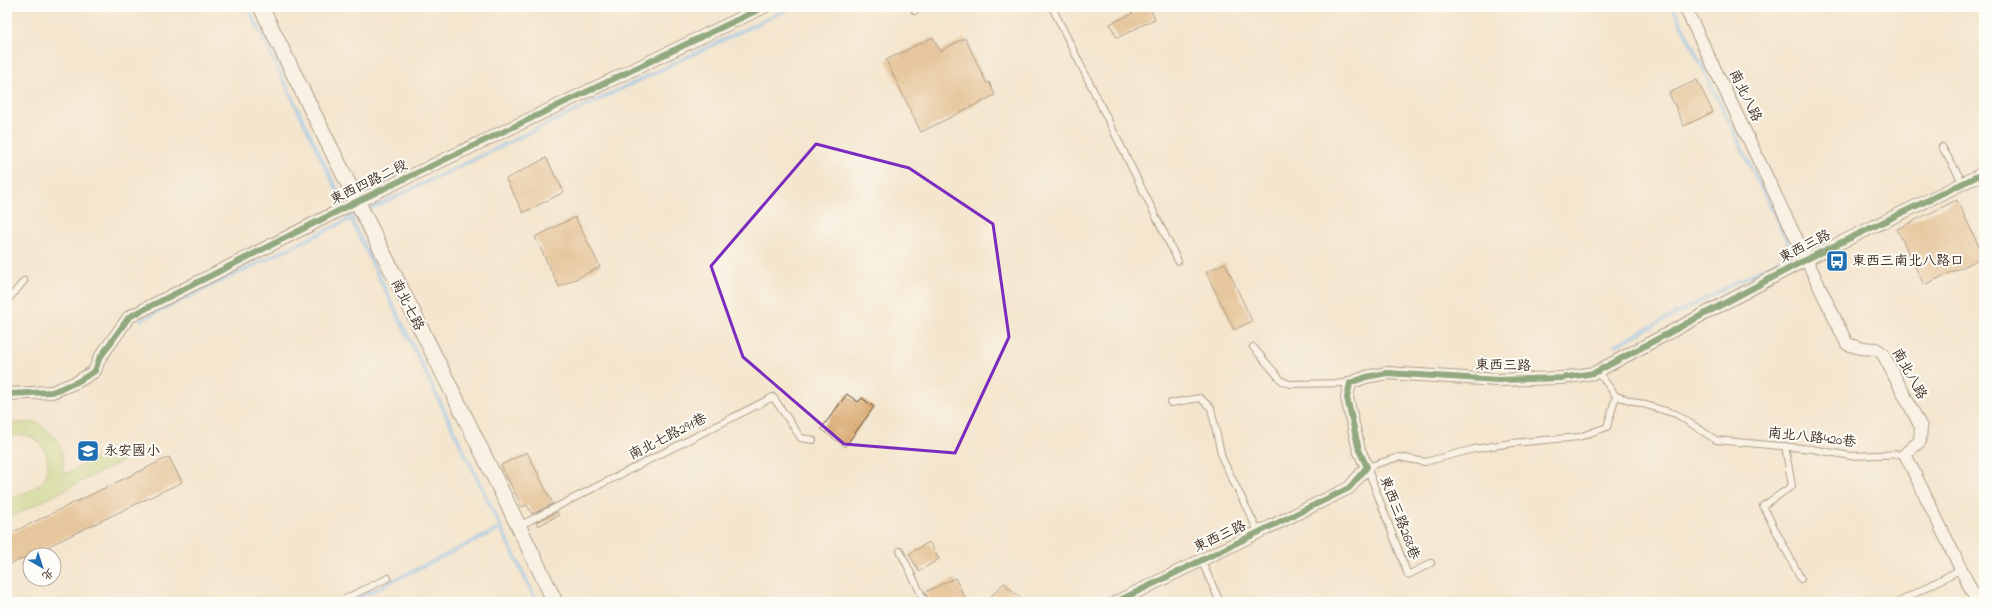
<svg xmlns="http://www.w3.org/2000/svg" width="1991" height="609" font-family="'Indie Flower','LXGW WenKai TC',sans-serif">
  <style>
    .pitch { fill: #bad67d; stroke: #7a804e }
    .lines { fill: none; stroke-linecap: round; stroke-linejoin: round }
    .stream { stroke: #81bcf3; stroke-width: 4 }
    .building { fill: url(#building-back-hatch) }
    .service-casing { stroke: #574638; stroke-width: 8 }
    .minor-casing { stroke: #574638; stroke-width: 14 }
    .tertiary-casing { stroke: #574638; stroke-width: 17 }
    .service { stroke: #fff; stroke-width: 6 }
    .minor { stroke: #fff; stroke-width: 12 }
    .tertiary { stroke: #fff; stroke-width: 15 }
    .cycleway-casing { stroke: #fdfcf7; stroke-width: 8 }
    .cycleway { stroke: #1b5e20; stroke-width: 6 }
    .marked { fill: none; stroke: #7b2cbf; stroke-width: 3; stroke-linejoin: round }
    .labels { text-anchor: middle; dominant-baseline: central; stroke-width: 4; stroke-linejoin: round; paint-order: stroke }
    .street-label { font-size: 14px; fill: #3b2a1e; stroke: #fdfcf7 }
    .poi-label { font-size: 14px; fill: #3b2a1e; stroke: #fdfcf7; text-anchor: start }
  </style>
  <defs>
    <pattern id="building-back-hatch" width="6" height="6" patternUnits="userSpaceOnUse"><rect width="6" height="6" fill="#dca665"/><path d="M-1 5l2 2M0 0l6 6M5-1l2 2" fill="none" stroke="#b48753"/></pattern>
  </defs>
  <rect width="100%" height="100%" fill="#fdfcf7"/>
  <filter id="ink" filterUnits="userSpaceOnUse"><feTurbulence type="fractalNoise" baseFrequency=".025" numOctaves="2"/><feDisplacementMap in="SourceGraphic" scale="8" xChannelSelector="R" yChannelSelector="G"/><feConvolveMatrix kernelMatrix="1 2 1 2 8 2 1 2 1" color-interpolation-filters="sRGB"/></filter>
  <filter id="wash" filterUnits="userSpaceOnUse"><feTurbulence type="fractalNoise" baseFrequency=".012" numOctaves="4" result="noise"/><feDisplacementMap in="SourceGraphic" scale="16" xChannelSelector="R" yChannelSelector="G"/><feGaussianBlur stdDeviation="0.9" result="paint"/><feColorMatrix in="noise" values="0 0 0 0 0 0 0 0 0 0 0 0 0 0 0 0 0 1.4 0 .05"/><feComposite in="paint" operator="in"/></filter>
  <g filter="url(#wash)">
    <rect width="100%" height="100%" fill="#f4e6ce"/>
    <!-- pitch -->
    <path class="pitch" d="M35,422C61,438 64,446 63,475L115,449L122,461L7,519V501C15,497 34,490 40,484C54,471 48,441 28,436C21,434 14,436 7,438V424Z"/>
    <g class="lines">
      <!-- stream -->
      <g class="stream">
        <polyline points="248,7 537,602"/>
        <polyline points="366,211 792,7"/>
        <polyline points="141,320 360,214"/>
        <polyline points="1616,345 1793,253 1673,7"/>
        <polyline points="350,602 501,528"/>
      </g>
    </g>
    <g id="blocks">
      <!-- building -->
      <g class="building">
        <polygon points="1145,7 1150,7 1155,19 1117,38 1110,24"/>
        <polygon points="933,37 940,51 965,38 987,84 989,82 995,95 921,132 886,60"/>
        <polygon points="1697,80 1713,112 1684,126 1669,93"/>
        <polygon points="546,158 564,192 523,213 506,179"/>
        <polygon points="1957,200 1984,257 1924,285 1897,229"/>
        <polygon points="575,217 600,267 559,287 535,237"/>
        <polygon points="1225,263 1252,321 1234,330 1206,272"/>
        <polygon points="847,394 858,402 862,398 874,407 845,447 821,429"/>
        <polygon points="527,452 553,504 532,514 527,505 522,507 501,465"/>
        <polygon points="169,457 182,482 7,566 7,535"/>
        <polygon points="557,512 559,515 538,526 536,522"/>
        <polygon points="929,542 939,559 919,571 909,554"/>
        <polygon points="955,578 967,602 929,602 925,592"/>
        <polygon points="1004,583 1024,602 985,602"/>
      </g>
    </g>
  </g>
  <g filter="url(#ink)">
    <use href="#blocks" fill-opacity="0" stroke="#574638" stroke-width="1"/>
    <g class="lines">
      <!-- service casing -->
      <g class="service-casing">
        <g id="service">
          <polyline points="913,7 915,11"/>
          <polyline points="1052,7 1178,261"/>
          <polyline points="1942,147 1963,183"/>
          <polyline points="7,301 24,281"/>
          <polyline points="1253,347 1282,381 1290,384 1350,383"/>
          <polyline points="1594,373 1602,377 1616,396 1676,414 1716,440 1812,449 1851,456 1905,454"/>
          <polyline points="1171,403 1200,398 1211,408 1222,458 1259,533"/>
          <polyline points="1785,446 1792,486 1763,506 1801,579"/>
          <polyline points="519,526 773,397 801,438 813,440"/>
          <polyline points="900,551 925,602"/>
          <polyline points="1201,560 1220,602"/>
          <polyline points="1431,563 1408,575 1367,467 1399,457 1425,462 1474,449 1512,443 1579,437 1607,427 1616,396"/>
          <polyline points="338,602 388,578"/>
          <polyline points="1899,602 1961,569"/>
        </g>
      </g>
      <!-- minor casing -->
      <g class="minor-casing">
        <g id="minor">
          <polyline points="1685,7 1847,344 1860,348 1876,349 1883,354 1921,427 1920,441 1905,454 1977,602"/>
          <polyline points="7,394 52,392 77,382 95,371 99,359 129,317 356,202 764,7"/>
          <polyline points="1116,602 1349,488 1367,467 1359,450 1347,398 1350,383 1366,377 1387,373 1498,380 1562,378 1594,373 1807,259 1984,173"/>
        </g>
      </g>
      <!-- tertiary casing -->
      <g class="tertiary-casing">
        <path id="tertiary" d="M261,7C358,206 460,402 555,602"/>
      </g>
      <!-- service -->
      <use href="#service" class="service"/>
      <!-- minor -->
      <use href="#minor" class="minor"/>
      <!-- tertiary -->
      <use href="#tertiary" class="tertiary"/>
      <!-- cycleway casing -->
      <g class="cycleway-casing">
        <g id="cycleway">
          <polyline points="7,394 52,392 77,382 95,371 99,359 129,317 356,202 764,7"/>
          <polyline points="1116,602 1349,488 1367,467 1359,450 1347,398 1350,383 1366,377 1387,373 1498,380 1562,378 1594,373 1807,259 1984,173"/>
        </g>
      </g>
      <!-- cycleway -->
      <use href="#cycleway" class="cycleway"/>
    </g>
  </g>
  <!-- marked area -->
  <path d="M0 0H1991V609H0ZM816,144L909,168L993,224L1009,337L955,453L844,444L743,357L711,266Z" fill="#f4e6ce" fill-opacity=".55" fill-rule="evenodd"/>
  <path class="marked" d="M816,144L909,168L993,224L1009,337L955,453L844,444L743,357L711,266Z"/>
  <!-- icons -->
  <defs>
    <g id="bus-square" transform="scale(1.15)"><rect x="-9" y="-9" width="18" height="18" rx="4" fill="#1f6fb2" stroke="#fdfcf7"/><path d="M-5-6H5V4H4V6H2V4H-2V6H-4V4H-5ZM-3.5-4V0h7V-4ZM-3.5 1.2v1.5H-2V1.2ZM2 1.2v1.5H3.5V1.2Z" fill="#fff"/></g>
    <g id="school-square" transform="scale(1.15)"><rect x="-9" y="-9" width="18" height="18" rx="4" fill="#1f6fb2" stroke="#fdfcf7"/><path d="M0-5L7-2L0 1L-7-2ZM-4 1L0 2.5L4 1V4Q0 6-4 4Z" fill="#fff"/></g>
  </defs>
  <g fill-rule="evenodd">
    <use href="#bus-square" x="1837" y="261"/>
    <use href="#school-square" x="88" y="451"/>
  </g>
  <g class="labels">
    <!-- street labels -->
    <g class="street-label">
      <text transform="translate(1745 96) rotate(64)">南北八路</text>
      <text transform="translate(369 183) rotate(-26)">東西四路二段</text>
      <text transform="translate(1805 247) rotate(-27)">東西三路</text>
      <text transform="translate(407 305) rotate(63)">南北七路</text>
      <text transform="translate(1503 366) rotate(1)">東西三路</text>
      <text transform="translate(1909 374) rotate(61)">南北八路</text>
      <text transform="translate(668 437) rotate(-27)">南北七路291巷</text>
      <text transform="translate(1812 438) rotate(6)">南北八路420巷</text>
      <text transform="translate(1399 518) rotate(69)">東西三路268巷</text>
      <text transform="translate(1220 537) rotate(-25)">東西三路</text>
    </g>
    <!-- poi labels -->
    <g class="poi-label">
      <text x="1852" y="261">東西三南北八路口</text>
      <text x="104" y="451">永安國小</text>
    </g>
  </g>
  <!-- margin -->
  <rect width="1991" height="609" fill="none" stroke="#fdfcf7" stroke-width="24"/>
  <!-- north arrow -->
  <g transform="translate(42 567) rotate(141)"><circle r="19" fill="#fdfcf7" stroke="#afa8a0"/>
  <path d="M0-3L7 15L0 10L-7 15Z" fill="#1f6fb2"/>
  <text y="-6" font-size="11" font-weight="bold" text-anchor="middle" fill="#3b2a1e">北</text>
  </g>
</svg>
